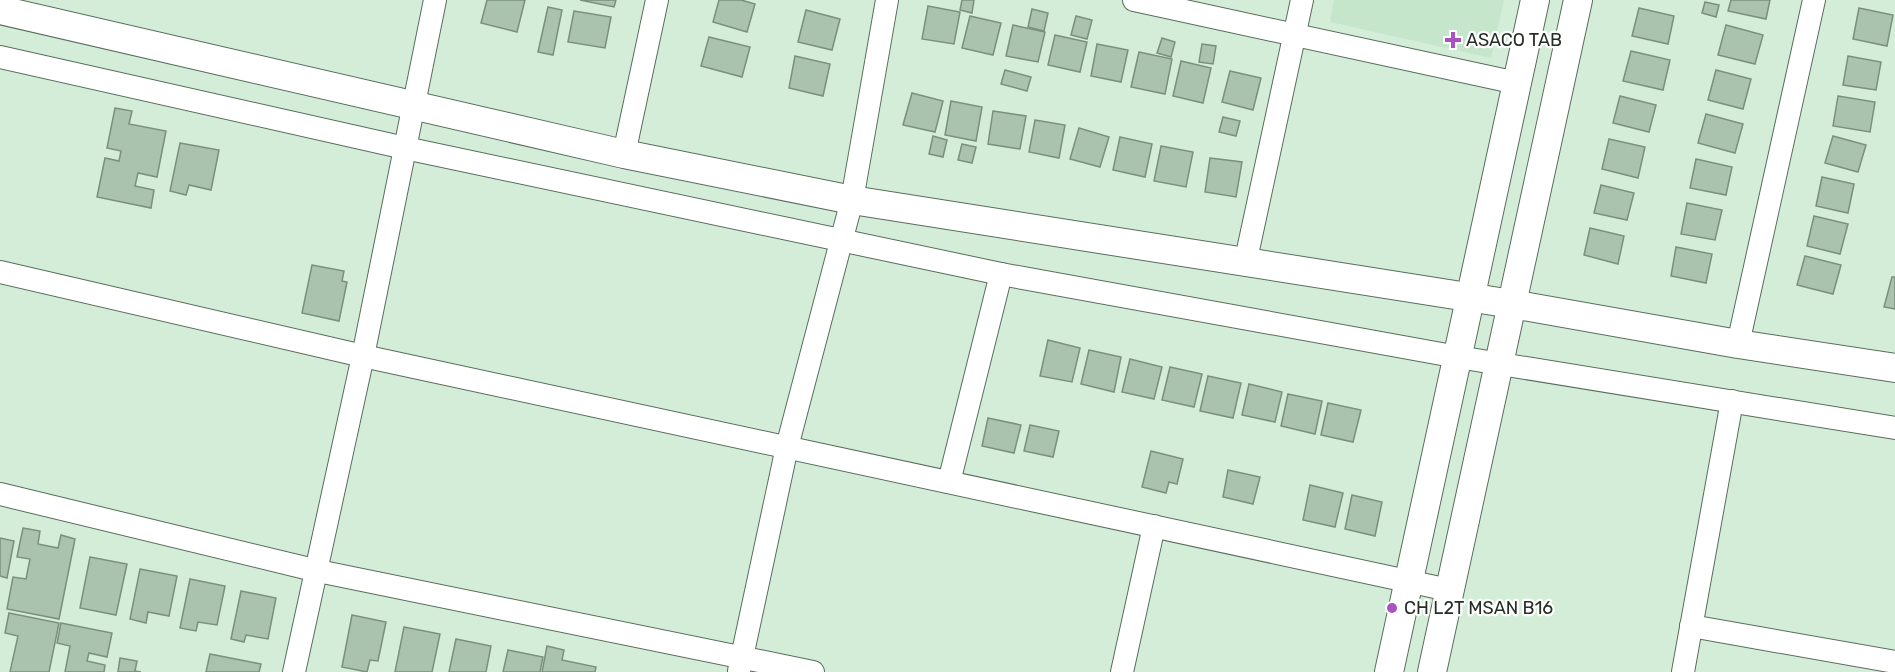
<svg xmlns="http://www.w3.org/2000/svg" width="1895" height="672" font-family="Rubik,sans-serif">
  <style>
    .built { fill: #c6e6cb }
    .building { fill: #aac3ae; stroke: #79907c; stroke-width: 1.5 }
    .lines { fill: none; stroke-linecap: round; stroke-linejoin: round }
    .minor-casing { stroke: #586e5c; stroke-width: 24 }
    .tertiary-casing { stroke: #586e5c; stroke-width: 30 }
    .minor { stroke: #fff; stroke-width: 22 }
    .tertiary { stroke: #fff; stroke-width: 28 }
    .poi-dot { fill: #aa52bf; stroke: #fff; stroke-width: 2 }
    .labels { text-anchor: middle; dominant-baseline: central; stroke-width: 4.5; stroke-linejoin: round; paint-order: stroke }
    .poi-label { font-size: 18px; fill: #242e26; stroke: #fff; text-anchor: start }
  </style>
  <rect width="100%" height="100%" fill="#d4edd8"/>
  <!-- built -->
  <polygon class="built" points="1334,0 1504,0 1491,58 1330,22"/>
  <!-- building -->
  <g class="building">
    <polygon points="487,0 525,0 517,32 481,23"/>
    <polygon points="580,0 616,0 614,7"/>
    <polygon points="719,0 741,0 755,4 747,32 713,22"/>
    <polygon points="962,0 974,0 972,13 960,10"/>
    <polygon points="1731,0 1770,0 1766,19 1728,11"/>
    <polygon points="1705,2 1719,5 1716,17 1702,13"/>
    <polygon points="928,6 960,12 954,44 922,39"/>
    <polygon points="548,7 562,10 553,55 538,52"/>
    <polygon points="1639,8 1674,16 1668,44 1632,36"/>
    <polygon points="1859,8 1893,15 1887,46 1853,39"/>
    <polygon points="1032,9 1048,13 1044,31 1028,27"/>
    <polygon points="806,10 840,19 832,50 798,42"/>
    <polygon points="574,11 611,17 605,48 568,42"/>
    <polygon points="970,16 1001,23 993,55 962,48"/>
    <polygon points="1076,16 1092,20 1087,39 1071,35"/>
    <polygon points="1013,25 1045,32 1038,62 1006,56"/>
    <polygon points="1726,25 1763,35 1755,64 1718,55"/>
    <polygon points="1055,35 1087,42 1080,72 1048,65"/>
    <polygon points="709,37 750,47 742,77 701,66"/>
    <polygon points="1162,38 1175,42 1171,57 1157,53"/>
    <polygon points="1097,44 1128,50 1121,82 1091,76"/>
    <polygon points="1202,44 1216,46 1213,64 1199,62"/>
    <polygon points="1631,51 1670,60 1663,90 1623,81"/>
    <polygon points="1139,52 1172,59 1165,94 1131,87"/>
    <polygon points="795,56 830,64 823,96 789,88"/>
    <polygon points="1848,56 1881,62 1876,90 1843,85"/>
    <polygon points="1181,61 1211,68 1203,103 1173,96"/>
    <polygon points="1005,70 1031,77 1027,91 1001,84"/>
    <polygon points="1716,70 1751,79 1743,109 1708,100"/>
    <polygon points="1230,71 1261,78 1253,110 1222,102"/>
    <polygon points="912,93 943,101 935,132 903,125"/>
    <polygon points="1620,96 1656,105 1649,132 1613,123"/>
    <polygon points="1838,96 1875,102 1870,132 1833,126"/>
    <polygon points="951,101 982,107 976,141 945,135"/>
    <polygon points="115,108 132,111 129,124 166,131 157,177 138,173 135,186 154,190 151,208 97,197 105,158 119,161 121,151 107,148"/>
    <polygon points="993,111 1026,116 1020,149 988,144"/>
    <polygon points="1706,114 1743,124 1735,153 1698,143"/>
    <polygon points="1223,117 1240,121 1236,136 1219,132"/>
    <polygon points="1035,120 1065,125 1059,158 1029,152"/>
    <polygon points="1079,128 1109,137 1100,167 1070,159"/>
    <polygon points="933,136 947,140 943,157 929,154"/>
    <polygon points="1833,136 1866,145 1858,172 1825,163"/>
    <polygon points="1120,137 1152,144 1145,177 1113,170"/>
    <polygon points="1609,139 1645,147 1638,178 1602,169"/>
    <polygon points="180,143 219,150 211,190 189,185 186,195 170,191"/>
    <polygon points="962,144 976,147 972,163 958,160"/>
    <polygon points="1161,146 1193,152 1186,187 1154,181"/>
    <polygon points="1210,158 1242,162 1236,197 1205,192"/>
    <polygon points="1696,159 1732,167 1726,195 1690,188"/>
    <polygon points="1822,177 1854,184 1848,213 1816,206"/>
    <polygon points="1601,185 1634,193 1627,220 1594,213"/>
    <polygon points="1687,203 1722,210 1715,240 1681,234"/>
    <polygon points="1814,216 1848,224 1840,254 1807,246"/>
    <polygon points="1590,228 1624,236 1618,264 1584,255"/>
    <polygon points="1676,247 1712,254 1706,283 1671,276"/>
    <polygon points="1805,256 1841,265 1833,294 1797,285"/>
    <polygon points="312,265 344,271 342,281 347,282 339,321 302,313"/>
    <polygon points="1892,277 1895,277 1895,309 1884,307"/>
    <polygon points="1048,340 1080,348 1072,382 1040,376"/>
    <polygon points="1089,350 1121,357 1114,392 1081,384"/>
    <polygon points="1130,359 1162,367 1154,399 1122,392"/>
    <polygon points="1170,367 1202,374 1194,407 1162,400"/>
    <polygon points="1208,376 1241,383 1233,418 1200,411"/>
    <polygon points="1249,384 1282,392 1275,422 1242,415"/>
    <polygon points="1288,394 1322,401 1315,434 1281,426"/>
    <polygon points="1328,403 1361,410 1353,442 1321,435"/>
    <polygon points="988,418 1021,425 1014,453 982,446"/>
    <polygon points="1030,425 1059,431 1053,457 1024,451"/>
    <polygon points="1151,451 1183,459 1177,484 1169,482 1166,493 1142,487"/>
    <polygon points="1228,470 1260,477 1253,504 1223,497"/>
    <polygon points="1310,485 1343,493 1335,527 1303,520"/>
    <polygon points="1352,495 1382,502 1375,536 1345,529"/>
    <polygon points="23,528 40,531 38,544 58,548 61,535 75,539 59,619 7,609 13,577 26,579 30,559 17,557"/>
    <polygon points="0,538 14,541 7,578 0,576"/>
    <polygon points="90,557 127,564 116,615 80,608"/>
    <polygon points="140,569 177,576 169,616 148,612 146,623 130,619"/>
    <polygon points="190,579 225,586 217,625 198,622 196,631 180,628"/>
    <polygon points="241,591 276,598 268,639 246,635 244,642 231,639"/>
    <polygon points="9,613 59,623 49,672 10,672 18,636 5,633"/>
    <polygon points="352,615 386,622 378,661 370,660 367,672 342,667"/>
    <polygon points="61,623 112,633 107,657 89,653 87,661 105,665 104,672 65,672 70,646 57,643"/>
    <polygon points="404,627 440,634 432,672 395,672"/>
    <polygon points="456,639 491,646 486,672 449,672"/>
    <polygon points="547,646 564,650 562,660 596,667 595,672 542,672"/>
    <polygon points="508,650 543,657 540,672 503,672"/>
    <polygon points="210,654 261,664 259,672 206,672"/>
    <polygon points="120,658 137,661 135,671 141,672 118,672"/>
  </g>
  <g class="lines">
    <!-- minor casing -->
    <g class="minor-casing">
      <g id="minor">
        <polyline points="1134,0 1517,83"/>
        <polyline points="0,57 405,148 1001,274 1458,357 1895,428"/>
        <polyline points="624,154 657,0"/>
        <polyline points="1245,264 1302,0"/>
        <polyline points="0,272 363,356 1449,590"/>
        <polyline points="1738,344 1814,0"/>
        <polyline points="949,482 1001,274"/>
        <polyline points="0,494 318,571 813,672"/>
        <polyline points="1691,626 1895,662"/>
        <polyline points="739,671 787,447 852,200 887,0"/>
        <polyline points="294,672 363,356 435,0"/>
        <polyline points="1122,672 1154,526"/>
        <polyline points="1683,672 1732,401"/>
      </g>
    </g>
    <!-- tertiary casing -->
    <g class="tertiary-casing">
      <g id="tertiary">
        <polyline points="0,10 624,154 852,200 1512,304 1738,344 1895,368"/>
        <polyline points="1389,672 1535,0"/>
        <polyline points="1432,672 1578,0"/>
      </g>
    </g>
    <!-- minor -->
    <use href="#minor" class="minor"/>
    <!-- tertiary -->
    <use href="#tertiary" class="tertiary"/>
  </g>
  <!-- markers -->
  <g class="poi-dot">
    <path d="M1450 31h6v6h6v6h-6v6h-6v-6h-6v-6h6z"/>
    <circle cx="1392" cy="608" r="6"/>
  </g>
  <g class="labels">
    <!-- poi labels -->
    <g class="poi-label">
      <text x="1466" y="40">ASACO TAB</text>
      <text x="1404" y="608">CH L2T MSAN B16</text>
    </g>
  </g>
</svg>
